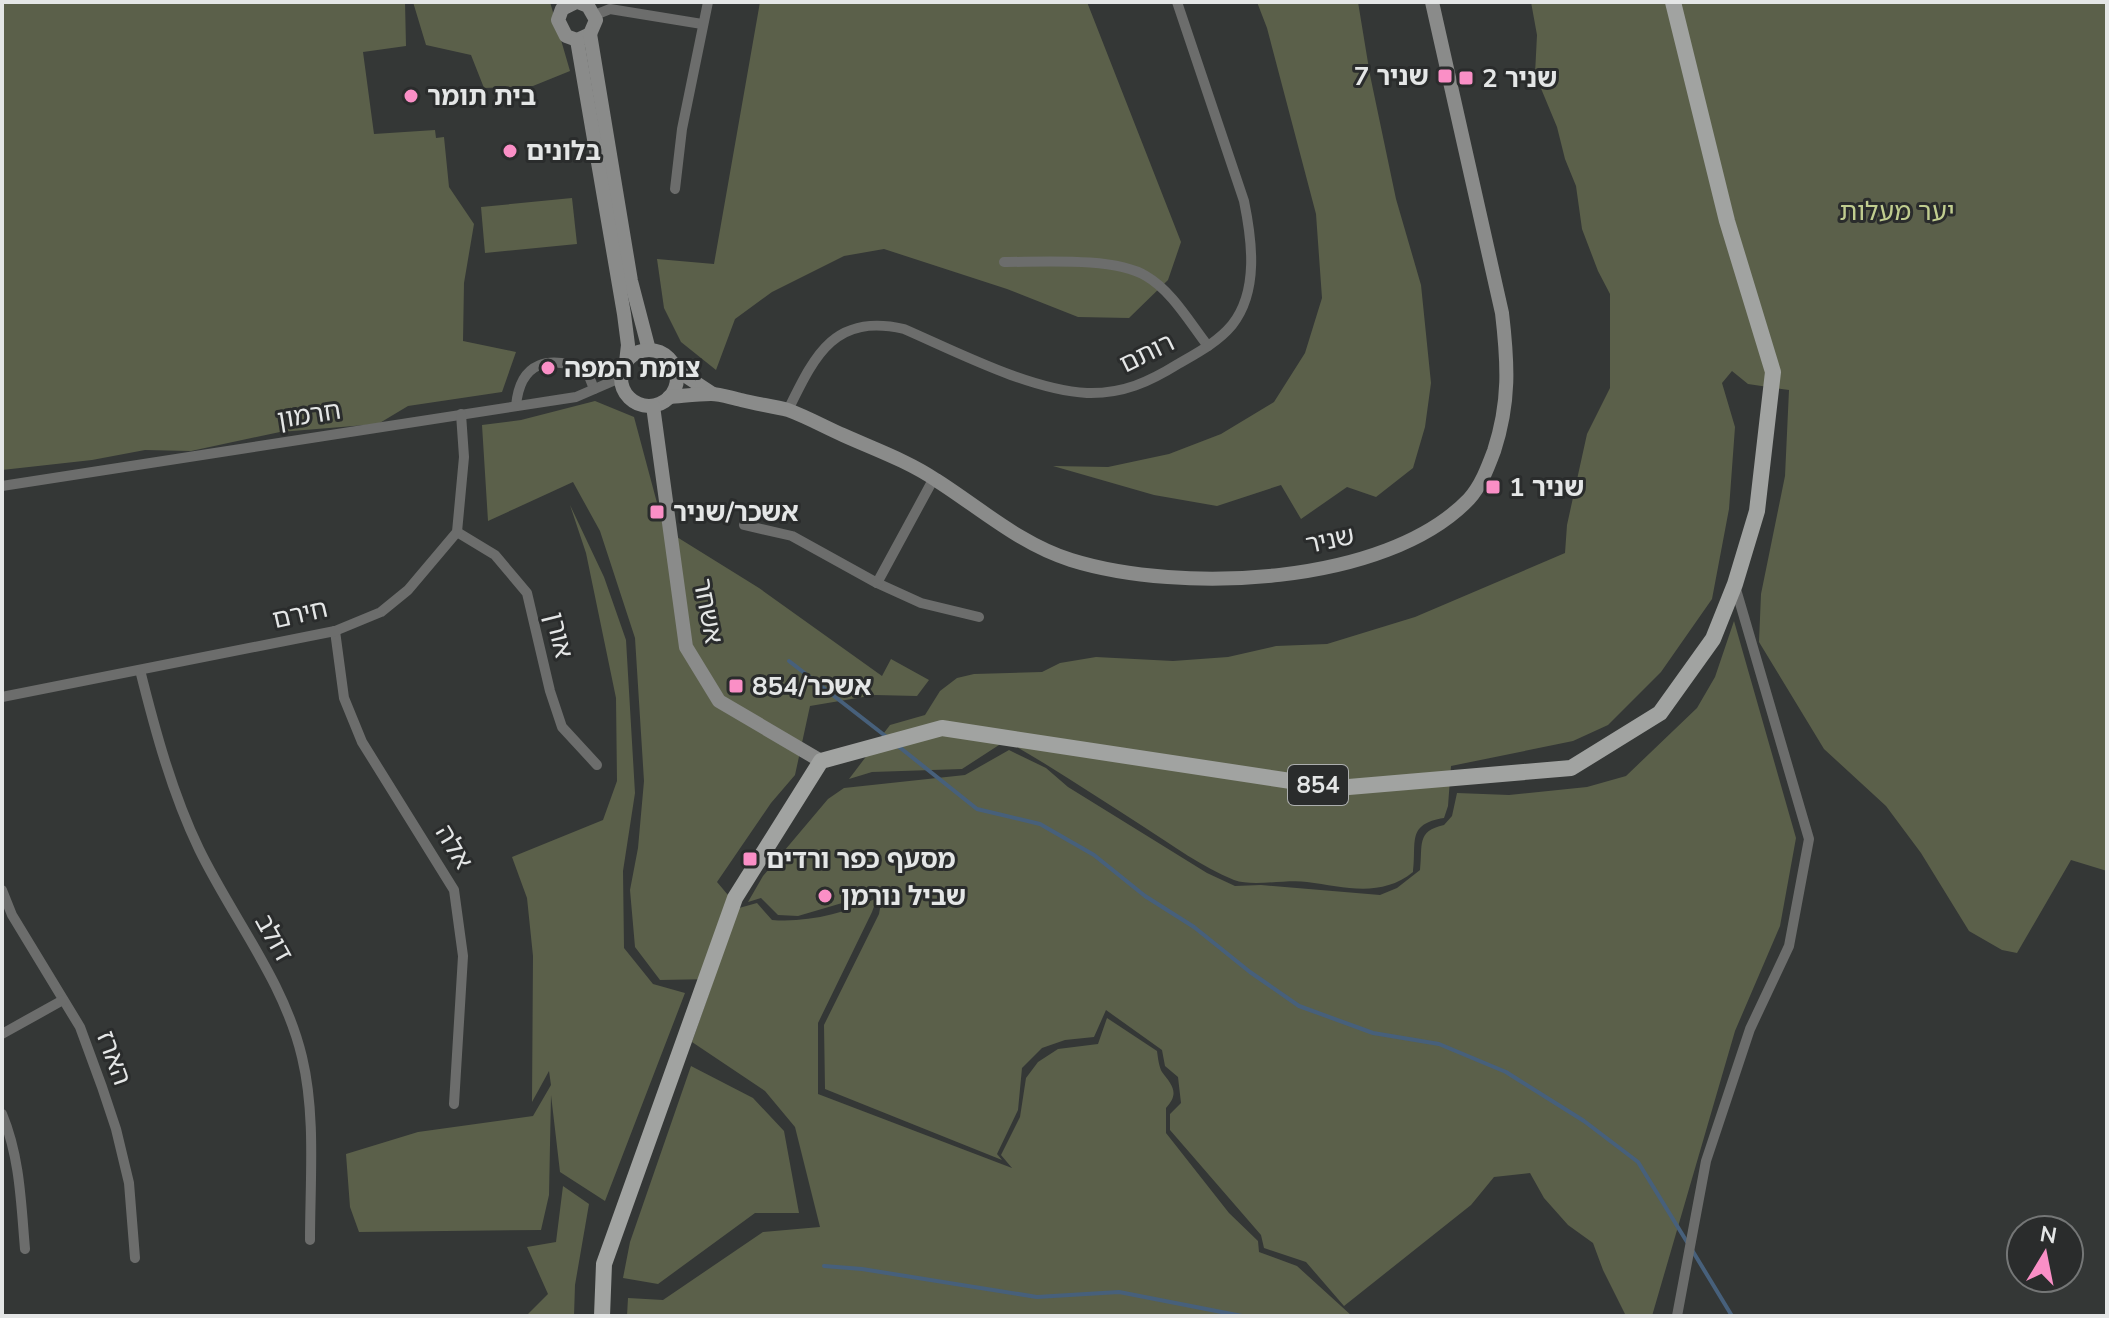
<svg xmlns="http://www.w3.org/2000/svg" width="2109" height="1318" font-family="'Nunito Sans','Noto Sans Hebrew',sans-serif">
  <style>
    .green { fill: #5b604a }
    .lines { fill: none; stroke-linecap: round; stroke-linejoin: round }
    .stream { stroke: #47607b; stroke-width: 4 }
    .street { stroke: #6c6d6c; stroke-width: 10 }
    .secondary { stroke: #8a8b8a; stroke-width: 14 }
    .primary { stroke: #a1a3a1; stroke-width: 16 }
    .poi-dot { fill: #fa8fc6; stroke: #2a2c2c; stroke-width: 3 }
    .labels { text-anchor: middle; dominant-baseline: central; stroke-width: 6; stroke-linejoin: round; paint-order: stroke }
    .shield { fill: #2a2c2c; stroke: #acaeae; stroke-width: 2 }
    .shield-label { font-size: 24px; font-weight: bold; fill: #e4e6e6 }
    .poi-label { font-size: 26px; font-weight: bold; fill: #e4e6e6; stroke: #2a2c2c; text-anchor: start }
    .park-label { font-size: 26px; fill: #c0cd8f; stroke: #2a2c2c }
    .street-label { font-size: 26px; fill: #e4e6e6; stroke: #2a2c2c }
  </style>
  <rect width="100%" height="100%" fill="#343736"/>
  <!-- green -->
  <g class="green">
    <polygon points="2,2 405,2 406,46 363,52 374,134 435,130 436,138 444,137 449,187 474,224 464,283 463,341 516,352 502,392 408,406 378,424 280,432 191,451 145,450 92,460 2,470"/>
    <polygon points="413,2 550,2 570,71 533,86 484,88 471,55 426,45"/>
    <polygon points="760,2 1087,2 1181,242 1168,280 1129,318 1078,317 1007,289 884,249 844,256 772,292 735,319 716,370 681,342 664,308 657,259 714,264"/>
    <polygon points="1257,2 1358,2 1370,75 1396,199 1421,285 1431,383 1425,427 1413,468 1376,497 1347,487 1301,519 1281,485 1217,506 1154,495 1053,466 1108,467 1169,454 1221,434 1274,402 1305,353 1322,298 1316,214 1267,28"/>
    <path d="M1531,2H2107V871L2071,860L2017,953L2002,950L1969,931L1921,853L1886,806L1824,749L1759,642L1761,594L1785,476L1789,390L1748,384L1732,371L1722,383L1735,427L1729,509L1712,599L1661,672L1608,725L1573,741L1451,766L1448,806L1444,818C1406,824 1417,842 1413,872C1381,898 1345,887 1307,882C1286,879 1253,887 1234,880C1202,867 1172,845 1144,827C1097,797 1051,766 1003,739L999,745L962,769L872,772L849,779L890,725L925,715L940,691L957,678L974,674L1042,672L1060,663L1096,657L1173,661L1228,657L1276,646L1327,644L1415,617L1565,553L1567,525L1587,434L1610,388V294L1598,271L1582,229L1576,186L1565,159L1557,127L1535,74L1537,35Z"/>
    <polygon points="572,198 577,244 485,253 481,207"/>
    <path d="M595,401L634,417L664,529L759,588L882,676L891,659L929,680L917,696L875,695L810,706L795,775L771,803L717,882L739,908L757,903L772,920C806,923 846,913 877,898L872,912L818,1023V1094L1012,1168L1001,1155L1020,1117L1026,1078L1038,1062L1058,1049L1098,1044L1107,1018L1157,1051C1158,1058 1159,1067 1162,1072C1172,1085 1180,1093 1166,1108V1133L1229,1213L1258,1241L1259,1252L1297,1266L1352,1316H627L628,1298L663,1300L763,1232L820,1227L795,1127L765,1091L692,1042L714,979L660,980L635,947L630,890L638,848L644,781L635,638L600,531L573,482L488,521L482,425L521,420Z"/>
    <polygon points="570,505 604,577 626,640 635,793 623,871 624,948 653,984 685,993 605,1201 560,1172 551,1095 549,1195 541,1230 359,1232 350,1207 346,1154 418,1132 533,1116 551,1085 549,1071 532,1102 533,956 527,898 512,857 603,820 617,781 616,698 586,553"/>
    <path d="M1734,621L1796,838L1780,926L1735,1031L1652,1316H1626L1603,1270L1593,1243L1568,1225L1544,1198L1530,1173L1494,1177L1471,1205L1344,1306L1306,1262L1264,1248L1261,1235L1170,1130V1114L1181,1103L1178,1077L1165,1066L1162,1050L1106,1010L1094,1037L1065,1040L1042,1048L1022,1068L1018,1110L997,1154L1002,1160L825,1089L824,1025L879,914L883,891L798,916L778,915L761,898L748,902L763,876L828,799L844,788L965,775L1009,750L1046,768L1068,787L1207,873L1235,886L1261,885L1380,895L1397,888L1420,870C1423,845 1416,831 1444,825L1452,816L1457,793L1509,795L1587,787L1626,776L1697,708L1715,677Z"/>
    <polygon points="691,1066 753,1098 784,1131 799,1213 755,1213 658,1284 623,1278 630,1242"/>
    <polygon points="563,1186 589,1204 575,1285 574,1316 526,1316 548,1294 527,1247 556,1242"/>
  </g>
  <g class="lines">
    <!-- stream -->
    <g class="stream">
      <polyline points="789,661 888,738"/>
      <polyline points="898,746 977,809 1040,824 1094,855 1145,896 1194,927 1250,972 1299,1006 1373,1033 1439,1044 1506,1072 1584,1121 1638,1162 1687,1242"/>
      <polyline points="1692,1250 1732,1316"/>
      <polyline points="824,1266 862,1269 1037,1297 1119,1292 1242,1316"/>
    </g>
    <!-- street -->
    <g class="street">
      <polyline points="595,15 610,9 702,24"/>
      <polyline points="675,189 682,129 708,2"/>
      <path d="M1004,262C1042,262 1114,257 1146,276C1172,291 1190,323 1208,346"/>
      <path d="M516,406C520,361 550,354 587,371L594,389"/>
      <path d="M788,410C815,355 834,313 904,329C957,352 1030,390 1087,393C1123,394 1149,382 1178,364C1197,353 1218,342 1232,325C1259,291 1252,240 1244,201L1177,2"/>
      <polyline points="2,486 576,397 620,378"/>
      <polyline points="744,525 792,536 877,583 921,603 979,617"/>
      <polyline points="457,532 495,555 527,593 550,691 562,727 597,765"/>
      <polyline points="877,583 934,478"/>
      <polyline points="335,631 344,698 362,742 454,890 463,956 454,1104"/>
      <path d="M140,670C155,730 172,793 199,849C233,919 284,981 302,1057C316,1115 310,1181 310,1240"/>
      <polyline points="2,697 335,631 381,612 408,590 457,532 464,457 461,414"/>
      <polyline points="2,890 12,915 80,1027 102,1087 116,1129 129,1183 135,1258"/>
      <polyline points="2,1034 63,1000"/>
      <path d="M2,1114C20,1157 21,1203 25,1249"/>
      <polyline points="1677,1316 1706,1161 1750,1029 1789,946 1809,839 1735,586"/>
    </g>
    <!-- secondary -->
    <g class="secondary">
      <polyline points="576,2 562,9 558,20 566,36 577,40 590,34 596,20 588,6 578,2"/>
      <polyline points="590,34 631,281 649,350"/>
      <polyline points="577,40 624,314 628,345 626,362"/>
      <circle cx="649" cy="378" r="28"/>
      <polyline points="675,369 713,394"/>
      <path d="M669,397C683,396 697,394 711,394C721,394 731,398 741,400C756,404 773,406 788,410C807,417 825,427 843,435C874,449 908,461 936,480C980,508 1020,544 1071,560C1180,594 1386,586 1469,499C1481,486 1488,467 1494,451C1510,402 1508,364 1502,313L1432,2"/>
      <polyline points="653,406 686,647 719,701 821,761"/>
    </g>
    <!-- primary -->
    <polyline class="primary" points="602,1316 604,1264 735,898 821,761 942,728 1337,788 1571,768 1660,713 1713,639 1735,584 1757,511 1773,372 1727,221 1673,2"/>
  </g>
  <!-- markers -->
  <g class="poi-dot">
    <rect x="1437" y="68" width="16" height="16" rx="4"/>
    <rect x="1458" y="70" width="16" height="16" rx="4"/>
    <circle cx="411" cy="96" r="8"/>
    <circle cx="510" cy="151" r="8"/>
    <circle cx="548" cy="368" r="8"/>
    <rect x="1485" y="479" width="16" height="16" rx="4"/>
    <rect x="649" y="504" width="16" height="16" rx="4"/>
    <rect x="728" y="678" width="16" height="16" rx="4"/>
    <rect x="742" y="851" width="16" height="16" rx="4"/>
    <circle cx="825" cy="896" r="8"/>
  </g>
  <g class="labels">
    <!-- shield labels -->
    <rect class="shield" x="1288" y="765" width="60" height="40" rx="6"/>
    <g class="shield-label">
      <text x="1318" y="785">854</text>
    </g>
    <!-- poi labels -->
    <g class="poi-label">
      <text x="1429" y="76" text-anchor="end">שניר 7</text>
      <text x="1482" y="78">שניר 2</text>
      <text x="427" y="96">בית תומר</text>
      <text x="526" y="151">בלונים</text>
      <text x="564" y="368">צומת המפה</text>
      <text x="1509" y="487">שניר 1</text>
      <text x="673" y="512">אשכר/שניר</text>
      <text x="752" y="686">אשכר/854</text>
      <text x="766" y="859">מסעף כפר ורדים</text>
      <text x="841" y="896">שביל נורמן</text>
    </g>
    <!-- park labels -->
    <g class="park-label">
      <text x="1897" y="211">יער מעלות</text>
    </g>
    <!-- street labels -->
    <g class="street-label">
      <text transform="translate(1147 353) rotate(-26)">רותם</text>
      <text transform="translate(309 415) rotate(-9)">חרמון</text>
      <text transform="translate(1330 540) rotate(-12)">שניר</text>
      <text transform="translate(708 611) rotate(79)">אשחר</text>
      <text transform="translate(300 614) rotate(-13)">חירם</text>
      <text transform="translate(559 635) rotate(76)">אורן</text>
      <text transform="translate(454 847) rotate(59)">אלה</text>
      <text transform="translate(274 938) rotate(61)">דולב</text>
      <text transform="translate(114 1058) rotate(70)">הארז</text>
    </g>
  </g>
  <!-- border -->
  <rect width="2109" height="1318" fill="none" stroke="#e4e6e6" stroke-width="8"/>
  <!-- north arrow -->
  <g transform="translate(2045 1254) rotate(10)"><circle r="38" fill="#2a2c2c" stroke="#747676" stroke-width="2"/>
  <path d="M0-6L14 30L0 20L-14 30Z" fill="#fa8fc6"/>
  <text y="-12" font-size="22" font-weight="bold" text-anchor="middle" fill="#e4e6e6">N</text>
  </g>
</svg>
